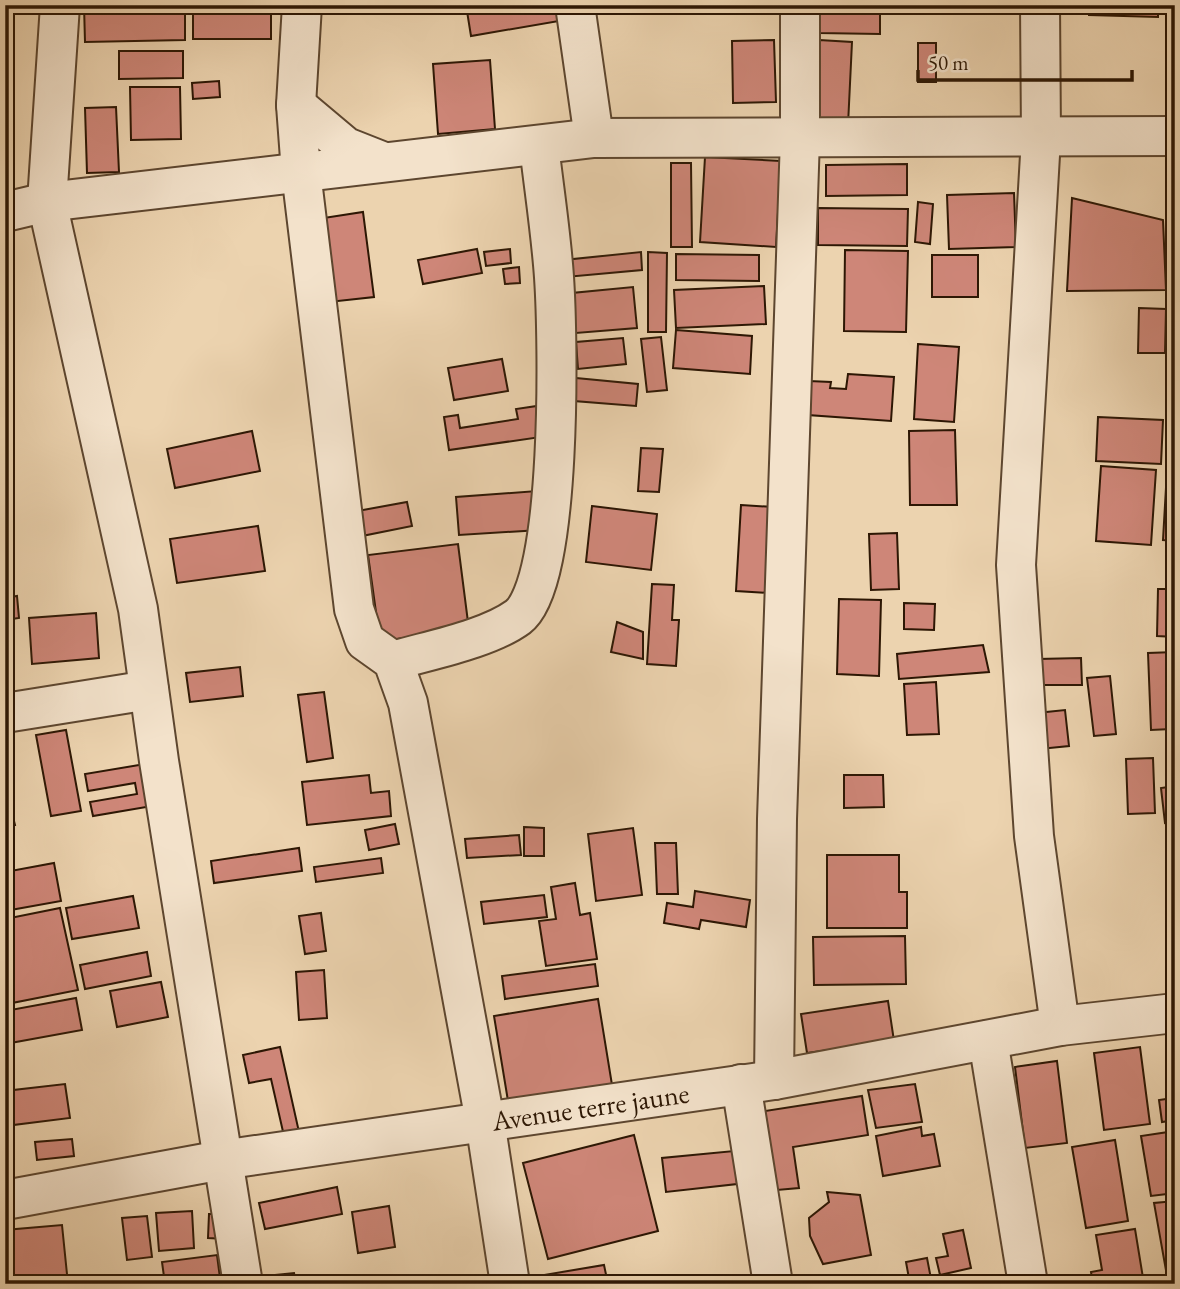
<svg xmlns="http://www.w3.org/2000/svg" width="1180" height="1289" font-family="'EB Garamond',serif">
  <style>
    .building { fill: #ce8678; stroke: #2d1704; stroke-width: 2 }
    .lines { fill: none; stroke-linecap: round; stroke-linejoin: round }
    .minor-casing { stroke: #5d462f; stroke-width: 42 }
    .minor { stroke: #f3e2cb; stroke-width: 38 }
    .labels { text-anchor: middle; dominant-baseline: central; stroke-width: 5; stroke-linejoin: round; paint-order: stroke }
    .street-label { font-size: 28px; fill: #2d1704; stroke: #f3e2cb }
  </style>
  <rect width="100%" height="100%" fill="#ecd3af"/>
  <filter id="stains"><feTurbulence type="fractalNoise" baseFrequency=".00286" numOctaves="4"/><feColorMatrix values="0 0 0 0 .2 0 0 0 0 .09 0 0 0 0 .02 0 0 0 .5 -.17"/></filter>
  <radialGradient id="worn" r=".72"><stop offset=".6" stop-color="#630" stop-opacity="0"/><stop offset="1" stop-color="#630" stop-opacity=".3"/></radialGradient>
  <!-- building -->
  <g class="building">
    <polygon points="84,5 185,5 185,40 85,42"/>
    <rect x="193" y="5" width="78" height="34"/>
    <polygon points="466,5 556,5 559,21 471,36"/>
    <polygon points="818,5 880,5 880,34 818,33"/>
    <polygon points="1089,5 1158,5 1158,17 1089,15"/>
    <polygon points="774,40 776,102 733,103 732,41"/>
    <polygon points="819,40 852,42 848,125 815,123"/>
    <rect x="918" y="43" width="18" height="39"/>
    <polygon points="119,51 183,51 183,78 119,79"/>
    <polygon points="490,60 495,129 438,134 433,64"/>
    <polygon points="219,81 220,97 193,99 192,83"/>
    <polygon points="130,87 180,87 181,139 131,140"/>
    <polygon points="116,107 119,172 87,173 85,108"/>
    <polygon points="705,157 781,161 776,247 700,242"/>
    <polygon points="671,163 691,163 692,247 671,247"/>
    <polygon points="907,164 907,195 826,196 826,165"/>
    <polygon points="1014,193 1016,247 949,249 947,195"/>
    <polygon points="1072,198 1163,220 1166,290 1067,291"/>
    <polygon points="918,202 933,204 930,244 915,242"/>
    <polygon points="818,208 908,209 907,246 818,245"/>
    <polygon points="363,212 374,297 329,302 317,219"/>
    <polygon points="477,249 482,273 423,284 418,260"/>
    <polygon points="510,249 511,263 486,266 484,252"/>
    <polygon points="845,250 908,251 906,332 844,331"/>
    <polygon points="641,252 642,270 566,277 564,260"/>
    <polygon points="648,252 667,253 666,332 648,332"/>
    <polygon points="676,254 759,255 759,281 676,280"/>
    <rect x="932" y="255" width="46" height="42"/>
    <polygon points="519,267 520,283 505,284 503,269"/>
    <polygon points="764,286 766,324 676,328 674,290"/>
    <polygon points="633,287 637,328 576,333 572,293"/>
    <polygon points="1139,308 1166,309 1165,353 1138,353"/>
    <polygon points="676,330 752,336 750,374 673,368"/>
    <polygon points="661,337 667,390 647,392 641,339"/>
    <polygon points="623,338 626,364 578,369 576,342"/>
    <polygon points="918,344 959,347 954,422 914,419"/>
    <polygon points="502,359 508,391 454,400 448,368"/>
    <polygon points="848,374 894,377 891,421 794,414 809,381 831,382 830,388 846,389"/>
    <polygon points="576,378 638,384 636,406 574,401"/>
    <polygon points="537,406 541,437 449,450 444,417 458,415 460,428 518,419 516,409"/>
    <polygon points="1098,417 1163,420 1161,464 1096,461"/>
    <polygon points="955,430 957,505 910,505 909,431"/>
    <polygon points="252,431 260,471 175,488 167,449"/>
    <polygon points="641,448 663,449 659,492 638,491"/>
    <polygon points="1101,466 1156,470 1151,545 1096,541"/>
    <polygon points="1167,470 1175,470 1175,541 1163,540"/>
    <polygon points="537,491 540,530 459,535 456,497"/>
    <polygon points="407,502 412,526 357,537 352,512"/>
    <polygon points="741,505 774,507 769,593 736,591"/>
    <polygon points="592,506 657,514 651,570 586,562"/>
    <polygon points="258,526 265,571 177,583 170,539"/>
    <polygon points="897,533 899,589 871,590 869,534"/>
    <polygon points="458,544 469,630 380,641 368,555"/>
    <rect x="5" y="546" width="6" height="43"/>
    <polygon points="652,584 674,585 672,620 679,620 676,666 647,664"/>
    <polygon points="1158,589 1175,589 1175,637 1157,636"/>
    <polygon points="17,596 19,618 5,620 5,598"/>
    <polygon points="839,599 881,600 879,676 837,674"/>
    <polygon points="904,603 935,604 934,630 904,629"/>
    <polygon points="96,613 99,658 32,664 29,618"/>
    <polygon points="617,622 643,632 643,659 611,652"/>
    <polygon points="983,645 989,672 899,679 897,654"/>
    <polygon points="1175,652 1175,687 1169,687 1171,729 1151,730 1148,653"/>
    <polygon points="1081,658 1082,685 1039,685 1038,659"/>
    <polygon points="240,667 243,696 190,702 186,673"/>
    <polygon points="1110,676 1116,734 1094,736 1087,678"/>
    <polygon points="936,682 939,734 907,735 904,684"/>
    <polygon points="324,692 333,758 307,762 298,695"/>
    <polygon points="1065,710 1069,746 1040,749 1037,713"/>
    <polygon points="66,730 81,811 51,816 36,735"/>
    <polygon points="1153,758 1155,813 1128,814 1126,759"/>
    <polygon points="157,762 164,804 93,816 90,802 137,794 135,783 88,791 85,774"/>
    <polygon points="369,775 371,793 389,791 391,816 307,825 302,782"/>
    <polygon points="844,775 883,775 884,807 844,808"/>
    <polygon points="1175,786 1175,821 1165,823 1161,788"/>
    <polygon points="7,793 15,825 5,828 5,794"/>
    <polygon points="395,824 399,844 369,850 365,830"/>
    <polygon points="524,827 544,828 544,856 524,856"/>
    <polygon points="633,828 642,895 596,901 588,834"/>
    <polygon points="519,835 521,855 467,858 465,839"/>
    <polygon points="655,843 676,843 678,894 657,894"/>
    <polygon points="299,848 302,871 214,883 211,861"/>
    <polygon points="827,855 899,855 899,892 907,892 907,928 827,928"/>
    <polygon points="381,858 383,873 316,882 314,867"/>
    <polygon points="54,863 61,901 5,911 5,872"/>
    <polygon points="575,883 580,915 590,913 597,959 546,966 539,921 556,919 551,887"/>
    <polygon points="695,891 750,900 746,927 701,920 699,929 664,923 667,903 693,907"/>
    <polygon points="544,895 547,917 484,924 481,902"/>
    <polygon points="133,896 139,928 72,939 66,908"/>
    <polygon points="60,908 78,990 12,1003 5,971 5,919"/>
    <polygon points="321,913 326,951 305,954 299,916"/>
    <polygon points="905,936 906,984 814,985 813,937"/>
    <polygon points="147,952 151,976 85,989 80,965"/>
    <polygon points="595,964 598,986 505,999 502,976"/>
    <polygon points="324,970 327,1018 299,1020 296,972"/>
    <polygon points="161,982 168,1017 117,1027 110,991"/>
    <polygon points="76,998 82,1030 5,1044 5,1011"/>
    <polygon points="598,999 613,1091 509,1107 494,1016"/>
    <polygon points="888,1001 894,1041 807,1053 801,1014"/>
    <polygon points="280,1047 299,1132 284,1136 271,1079 249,1083 243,1055"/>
    <polygon points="1140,1047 1150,1124 1104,1130 1094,1053"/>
    <polygon points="1057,1061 1067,1143 1025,1148 1015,1067"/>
    <polygon points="65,1084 70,1118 5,1126 5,1091"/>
    <polygon points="915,1084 922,1122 876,1128 868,1090"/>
    <polygon points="862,1096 868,1135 793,1147 799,1188 777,1190 765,1111"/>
    <polygon points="1173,1098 1175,1120 1162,1122 1159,1100"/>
    <polygon points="921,1127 922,1136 934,1134 940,1166 883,1176 876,1136"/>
    <polygon points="1175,1131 1175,1193 1151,1196 1141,1136"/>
    <polygon points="634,1135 658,1231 548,1259 523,1163"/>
    <polygon points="72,1139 74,1156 37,1160 35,1142"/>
    <polygon points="1115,1140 1128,1221 1086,1228 1072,1147"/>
    <polygon points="734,1151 737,1184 666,1192 662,1158"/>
    <polygon points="337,1187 342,1214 265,1229 259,1203"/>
    <polygon points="827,1192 860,1195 871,1255 823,1264 810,1236 809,1218 829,1202"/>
    <polygon points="1175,1201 1175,1275 1167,1276 1154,1203"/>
    <polygon points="389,1206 395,1247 358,1253 352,1212"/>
    <polygon points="192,1211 194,1248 159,1251 156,1213"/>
    <polygon points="209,1214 225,1214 225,1239 208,1238"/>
    <polygon points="147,1216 152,1257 127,1260 122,1218"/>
    <polygon points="62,1225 68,1284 9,1284 5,1230"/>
    <polygon points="1135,1229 1144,1284 1093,1284 1091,1272 1102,1270 1096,1235"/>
    <polygon points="963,1230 971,1268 940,1275 936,1258 948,1256 943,1234"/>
    <polygon points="217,1255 220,1278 165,1284 162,1262"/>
    <polygon points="927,1258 932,1284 910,1284 906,1262"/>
    <polygon points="604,1265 608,1284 540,1284 538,1276"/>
    <polygon points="294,1273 296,1284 267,1284 266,1276"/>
  </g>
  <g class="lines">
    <!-- minor casing -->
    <g class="minor-casing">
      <g id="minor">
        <polyline points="60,5 47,202 138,609 159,761 243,1284"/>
        <polyline points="302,5 296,105 301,172 354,609 365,641 393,661 408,703 485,1121 510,1284"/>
        <polyline points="575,5 594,138"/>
        <polyline points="1040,5 1041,138 1016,565 1034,836 1060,1026"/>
        <polyline points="296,105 346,147 384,162"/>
        <polyline points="5,212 47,202 594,138 1175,136"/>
        <path d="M393,661C430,650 488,639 518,617C563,583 558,336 554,277C551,233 544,189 539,145"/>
        <polyline points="5,713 149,690"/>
        <polyline points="988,1040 1028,1284"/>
        <polyline points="774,1080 777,819 800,138 800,5"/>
        <polyline points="741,1084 773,1284"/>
        <path id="s1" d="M5,1200L222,1160L774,1080L1060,1026L1175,1013"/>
      </g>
    </g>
    <!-- minor -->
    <use href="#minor" class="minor"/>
  </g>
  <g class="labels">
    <!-- street labels -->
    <g class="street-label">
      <text stroke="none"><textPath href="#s1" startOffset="593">Avenue terre jaune</textPath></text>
    </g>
  </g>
  <!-- margin -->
  <rect width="1180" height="1289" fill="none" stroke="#ecd3af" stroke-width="28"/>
  <rect x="7" y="7" width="1166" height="1275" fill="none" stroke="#2d1704" stroke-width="3.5"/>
  <rect x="14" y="14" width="1152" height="1261" fill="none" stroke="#2d1704" stroke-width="2"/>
  <!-- scale -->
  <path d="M918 70v10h214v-10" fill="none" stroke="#2d1704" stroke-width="3.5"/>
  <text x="928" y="70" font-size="21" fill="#2d1704" stroke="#f3e2cb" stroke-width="5" paint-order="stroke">50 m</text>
  <rect width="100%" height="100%" filter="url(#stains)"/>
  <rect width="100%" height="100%" fill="url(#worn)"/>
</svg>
